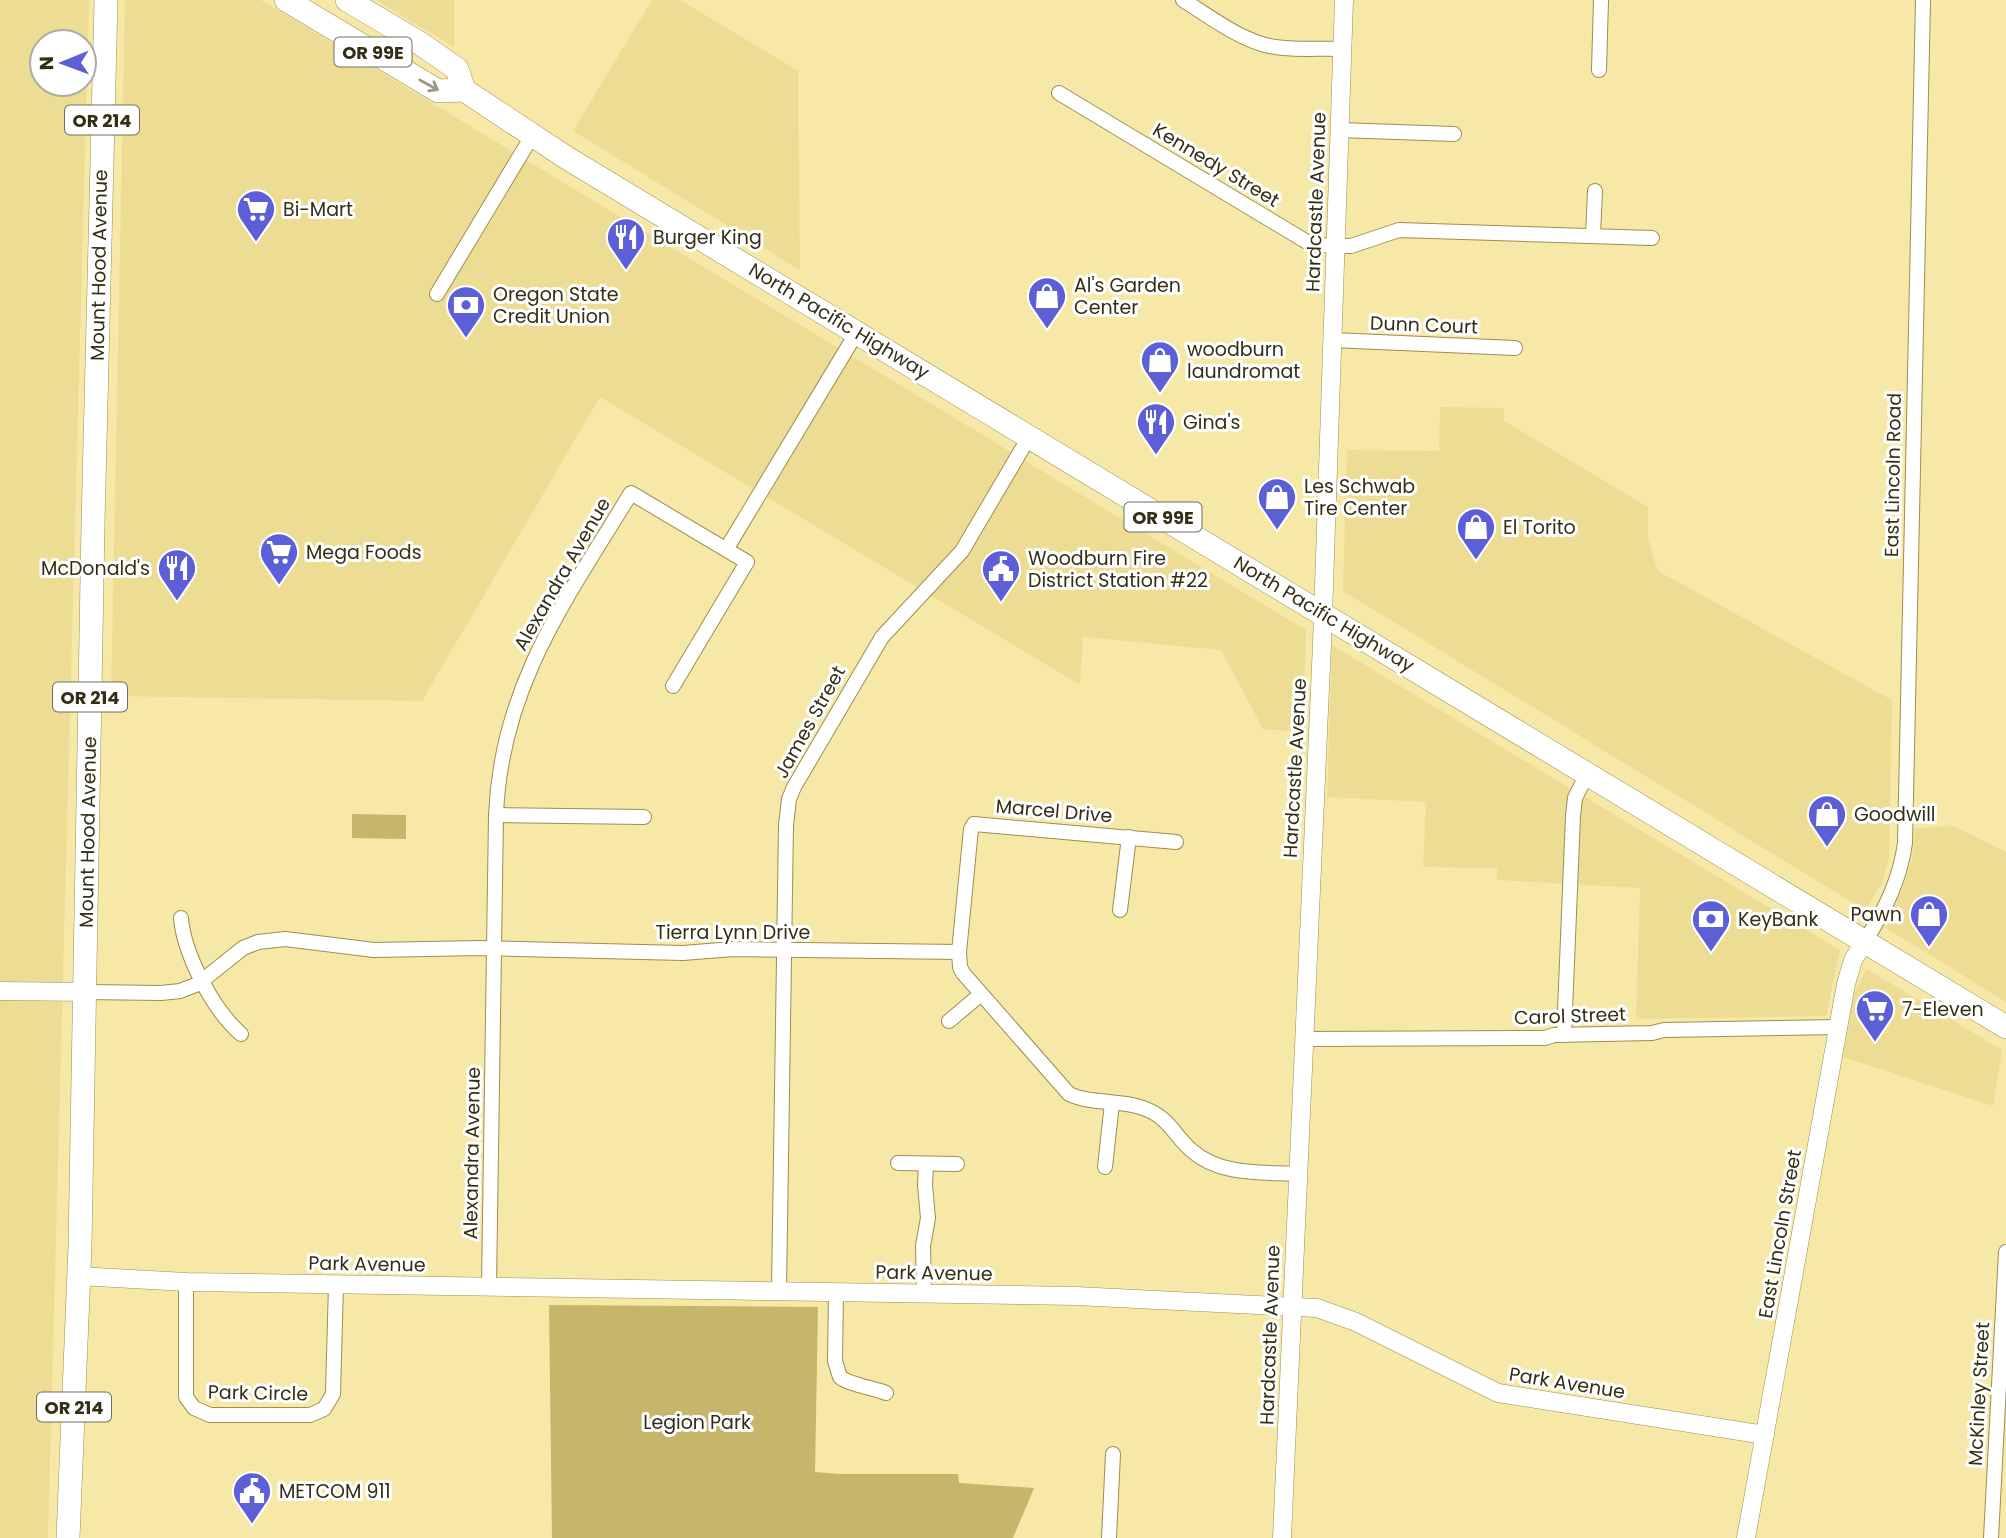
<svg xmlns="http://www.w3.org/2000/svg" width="2006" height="1538" font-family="Poppins,sans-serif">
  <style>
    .built { fill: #eddd94; fill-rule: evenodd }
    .green { fill: #c5b669 }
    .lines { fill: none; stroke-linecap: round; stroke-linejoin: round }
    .minor-casing { stroke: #9c8f50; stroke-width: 16 }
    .tertiary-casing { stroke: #9c8f50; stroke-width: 19 }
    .primary-casing { stroke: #9c8f50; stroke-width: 24 }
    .minor { stroke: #fff; stroke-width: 14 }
    .tertiary { stroke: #fff; stroke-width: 18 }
    .primary { stroke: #fff; stroke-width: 23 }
    .oneway { stroke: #99968a }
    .labels { text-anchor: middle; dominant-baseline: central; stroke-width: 6; stroke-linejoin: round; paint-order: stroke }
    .shield { fill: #fff; stroke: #706d5a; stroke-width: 2 }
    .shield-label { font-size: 18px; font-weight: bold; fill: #332e14 }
    .street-label { font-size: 19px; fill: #332e14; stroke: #fff }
    .poi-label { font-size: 19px; fill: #332e14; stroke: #fff; text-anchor: start }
    .park-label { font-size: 19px; fill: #302c19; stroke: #fff }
  </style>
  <rect width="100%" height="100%" fill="#f6e8a7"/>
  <!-- built -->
  <g class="built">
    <path d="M0,0H89L48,1538H0ZM42,42H84V84H42Z"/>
    <polygon points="125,0 261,0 1306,630 1303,732 1263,729 1221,650 1083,637 1080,685 600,397 422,701 111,696"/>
    <polygon points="376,0 454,0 454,47"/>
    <polygon points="652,0 680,0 798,71 800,270 573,131"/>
    <polygon points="1440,407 1504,408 1504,421 1648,507 1648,539 1658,571 1892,700 1889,858 1882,883 1868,906 1858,906 1343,591 1347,450 1439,451"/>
    <polygon points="1332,645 1840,950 1826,1016 1636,1019 1640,888 1497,880 1497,868 1423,867 1426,802 1327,797"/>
    <polygon points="1954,826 2006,852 2006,1002 1886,928 1903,888 1912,859 1915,828"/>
    <polygon points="1867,969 2002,1050 1993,1106 1843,1057 1853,996"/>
  </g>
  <!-- green -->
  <g class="green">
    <polygon points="352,814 406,815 406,839 352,838"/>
    <polygon points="549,1305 818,1307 815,1472 840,1474 958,1474 959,1483 1034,1488 1013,1538 552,1538"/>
  </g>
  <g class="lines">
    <!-- minor casing -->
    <g class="minor-casing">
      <g id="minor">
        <path d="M1183,0C1209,16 1236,37 1265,45C1289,51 1317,48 1342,49"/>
        <polyline points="1599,70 1601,0"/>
        <polyline points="1059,93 1312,245 1351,246 1399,230 1652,238"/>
        <polyline points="1339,130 1454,134"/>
        <polyline points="1593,236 1595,191"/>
        <polyline points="437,294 532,136"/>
        <polyline points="1332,340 1515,348"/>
        <polyline points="727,548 857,332"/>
        <polyline points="496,815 644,817"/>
        <polyline points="1120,910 1129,837"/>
        <path d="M181,918C184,954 213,1010 241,1034"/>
        <path d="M1865,941C1885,910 1900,880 1905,843L1923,0"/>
        <polyline points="959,952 971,829 974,824 1176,842"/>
        <path d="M86,992L161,993L180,991L198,984L243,948L258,942L285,939L374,950L480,948L683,953L733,949L959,952L960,967L963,973L1069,1094C1093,1105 1120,1099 1143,1108C1169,1117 1173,1134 1191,1150C1220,1176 1261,1172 1298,1174"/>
        <polyline points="949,1021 981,994"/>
        <polyline points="1564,1035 1573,816 1575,798 1587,774"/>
        <polyline points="1304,1039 1545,1038 1554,1035 1652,1033 1664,1030 1838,1027"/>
        <polyline points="898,1163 957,1164"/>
        <polyline points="1105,1167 1112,1103"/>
        <polyline points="186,1282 186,1397 194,1408 210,1415 310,1415 324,1409 333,1394 336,1284"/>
        <path d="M489,1286L496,815C501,686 567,598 631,493L747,562L673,686"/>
        <polyline points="779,1291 786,825 789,799 794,787 882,637 962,551 1029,437"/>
        <path d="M836,1292L835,1361L840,1377C848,1384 873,1388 886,1393"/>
        <polyline points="924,1294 923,1246 928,1218 925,1185 926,1164"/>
        <polyline points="1109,1538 1113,1454"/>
        <polyline points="1991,1538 2006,1252"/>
      </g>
    </g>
    <!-- tertiary casing -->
    <g class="tertiary-casing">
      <g id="tertiary">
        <polyline points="0,991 86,992"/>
        <polyline points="78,1276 186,1282 1076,1296 1317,1308 1356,1322 1498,1393 1765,1435"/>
        <polyline points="1282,1538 1322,644 1344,0"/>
        <polyline points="1746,1538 1846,984 1853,960 1865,941"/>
      </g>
    </g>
    <!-- primary casing -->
    <g class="primary-casing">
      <g id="primary">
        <polyline points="286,0 438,91 464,90"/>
        <polyline points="347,0 418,42 457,69 464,90 567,158 2006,1027"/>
        <polyline points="68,1538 80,1246 93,524 106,0"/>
      </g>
    </g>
    <!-- minor -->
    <use href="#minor" class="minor"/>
    <!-- tertiary -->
    <use href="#tertiary" class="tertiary"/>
    <!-- primary -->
    <use href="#primary" class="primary"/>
  </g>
  <!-- one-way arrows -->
  <defs><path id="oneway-shaft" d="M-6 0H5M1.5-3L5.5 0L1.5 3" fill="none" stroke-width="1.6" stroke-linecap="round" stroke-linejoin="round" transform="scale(1.75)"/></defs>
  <use class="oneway" href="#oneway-shaft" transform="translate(429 85) rotate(29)"/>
  <!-- icons -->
  <defs>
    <g id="supermarket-pin" transform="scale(2.0125)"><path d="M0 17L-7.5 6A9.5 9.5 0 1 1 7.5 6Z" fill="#5d5fd7" stroke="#fff"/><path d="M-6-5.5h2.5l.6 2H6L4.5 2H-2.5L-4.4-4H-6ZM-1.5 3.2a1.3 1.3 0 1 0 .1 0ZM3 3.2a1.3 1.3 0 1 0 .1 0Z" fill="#fff"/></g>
    <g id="restaurant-pin" transform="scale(2.0125)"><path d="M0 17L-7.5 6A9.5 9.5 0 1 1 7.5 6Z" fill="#5d5fd7" stroke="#fff"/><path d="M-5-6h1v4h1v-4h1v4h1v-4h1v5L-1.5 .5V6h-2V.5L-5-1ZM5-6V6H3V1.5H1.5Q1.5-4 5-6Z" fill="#fff"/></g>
    <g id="shop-pin" transform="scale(2.0125)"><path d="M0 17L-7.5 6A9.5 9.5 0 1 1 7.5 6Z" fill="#5d5fd7" stroke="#fff"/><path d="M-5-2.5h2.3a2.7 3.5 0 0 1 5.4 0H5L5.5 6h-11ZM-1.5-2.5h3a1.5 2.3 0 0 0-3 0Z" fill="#fff"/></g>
    <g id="bank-pin" transform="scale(2.0125)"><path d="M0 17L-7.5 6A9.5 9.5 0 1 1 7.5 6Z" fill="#5d5fd7" stroke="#fff"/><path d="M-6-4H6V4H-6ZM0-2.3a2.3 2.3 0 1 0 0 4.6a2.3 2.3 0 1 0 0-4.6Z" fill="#fff"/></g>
    <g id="civic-pin" transform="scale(2.0125)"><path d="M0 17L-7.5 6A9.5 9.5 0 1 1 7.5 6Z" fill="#5d5fd7" stroke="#fff"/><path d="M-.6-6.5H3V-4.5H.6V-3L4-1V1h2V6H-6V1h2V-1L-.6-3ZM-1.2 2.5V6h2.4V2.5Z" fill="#fff"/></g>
  </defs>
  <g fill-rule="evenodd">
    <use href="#supermarket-pin" x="256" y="209"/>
    <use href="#restaurant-pin" x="626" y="237"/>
    <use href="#shop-pin" x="1047" y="296"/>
    <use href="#bank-pin" x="466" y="305"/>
    <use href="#shop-pin" x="1160" y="360"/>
    <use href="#restaurant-pin" x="1156" y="422"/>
    <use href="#shop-pin" x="1277" y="497"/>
    <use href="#shop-pin" x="1476" y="527"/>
    <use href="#supermarket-pin" x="279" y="552"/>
    <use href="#restaurant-pin" x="177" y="568"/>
    <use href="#civic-pin" x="1001" y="569"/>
    <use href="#shop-pin" x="1827" y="814"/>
    <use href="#shop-pin" x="1929" y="914"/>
    <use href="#bank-pin" x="1711" y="919"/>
    <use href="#supermarket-pin" x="1875" y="1009"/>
    <use href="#civic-pin" x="252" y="1491"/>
  </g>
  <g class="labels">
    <!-- shield labels -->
    <g class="shield">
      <rect x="334.5" y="37.5" width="77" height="29" rx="5"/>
      <rect x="65" y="105.5" width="74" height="29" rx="5"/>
      <rect x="1124.5" y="502.5" width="77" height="29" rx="5"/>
      <rect x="53" y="682.5" width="74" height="29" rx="5"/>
      <rect x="37" y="1392.5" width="74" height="29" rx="5"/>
    </g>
    <g class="shield-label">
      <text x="373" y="52">OR 99E</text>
      <text x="102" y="120">OR 214</text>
      <text x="1163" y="517">OR 99E</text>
      <text x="90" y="697">OR 214</text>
      <text x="74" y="1407">OR 214</text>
    </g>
    <!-- street labels -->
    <g class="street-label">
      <text transform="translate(1216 165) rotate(31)">Kennedy Street</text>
      <text transform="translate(1316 202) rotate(-88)">Hardcastle Avenue</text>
      <text transform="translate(99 265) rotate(-89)">Mount Hood Avenue</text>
      <text transform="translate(839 321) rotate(31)">North Pacific Highway</text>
      <text transform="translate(1424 325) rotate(2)">Dunn Court</text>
      <text transform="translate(1893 475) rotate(-89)">East Lincoln Road</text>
      <text transform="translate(562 574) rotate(-60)">Alexandra Avenue</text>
      <text transform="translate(1324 614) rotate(31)">North Pacific Highway</text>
      <text transform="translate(810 722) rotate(-61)">James Street</text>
      <text transform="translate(1295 768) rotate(-87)">Hardcastle Avenue</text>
      <text transform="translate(1054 811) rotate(5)">Marcel Drive</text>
      <text transform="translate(88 832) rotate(-89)">Mount Hood Avenue</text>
      <text x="733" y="932">Tierra Lynn Drive</text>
      <text transform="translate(1570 1016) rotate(-2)">Carol Street</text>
      <text transform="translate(472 1153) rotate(-89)">Alexandra Avenue</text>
      <text transform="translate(1780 1234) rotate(-80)">East Lincoln Street</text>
      <text transform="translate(367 1264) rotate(1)">Park Avenue</text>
      <text transform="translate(934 1273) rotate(1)">Park Avenue</text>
      <text transform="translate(1270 1335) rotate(-88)">Hardcastle Avenue</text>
      <text transform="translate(1567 1383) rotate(9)">Park Avenue</text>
      <text transform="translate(258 1393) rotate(1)">Park Circle</text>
      <text transform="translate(1979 1394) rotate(-87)">McKinley Street</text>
    </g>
    <!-- poi labels -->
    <g class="poi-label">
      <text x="283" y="209">Bi-Mart</text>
      <text x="653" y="237">Burger King</text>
      <text x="1074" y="285">Al's Garden<tspan x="1074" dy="22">Center</tspan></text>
      <text x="493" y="294">Oregon State<tspan x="493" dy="22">Credit Union</tspan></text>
      <text x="1187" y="349">woodburn<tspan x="1187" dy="22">laundromat</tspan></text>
      <text x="1183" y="422">Gina's</text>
      <text x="1304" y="486">Les Schwab<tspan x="1304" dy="22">Tire Center</tspan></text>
      <text x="1503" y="527">El Torito</text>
      <text x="306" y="552">Mega Foods</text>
      <text x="1028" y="558">Woodburn Fire<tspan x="1028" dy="22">District Station #22</tspan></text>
      <text x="150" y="568" text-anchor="end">McDonald's</text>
      <text x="1854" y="814">Goodwill</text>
      <text x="1902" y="914" text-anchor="end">Pawn</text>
      <text x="1738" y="919">KeyBank</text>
      <text x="1902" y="1009">7-Eleven</text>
      <text x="279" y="1491">METCOM 911</text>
    </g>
    <!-- park labels -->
    <g class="park-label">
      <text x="697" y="1422">Legion Park</text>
    </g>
  </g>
  <!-- north arrow -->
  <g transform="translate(63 63) rotate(269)"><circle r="33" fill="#ffffff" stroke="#adaba1" stroke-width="2"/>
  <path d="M0-5L12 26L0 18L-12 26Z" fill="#5d5fd7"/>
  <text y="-10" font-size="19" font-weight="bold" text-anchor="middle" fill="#332e14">N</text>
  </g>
</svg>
